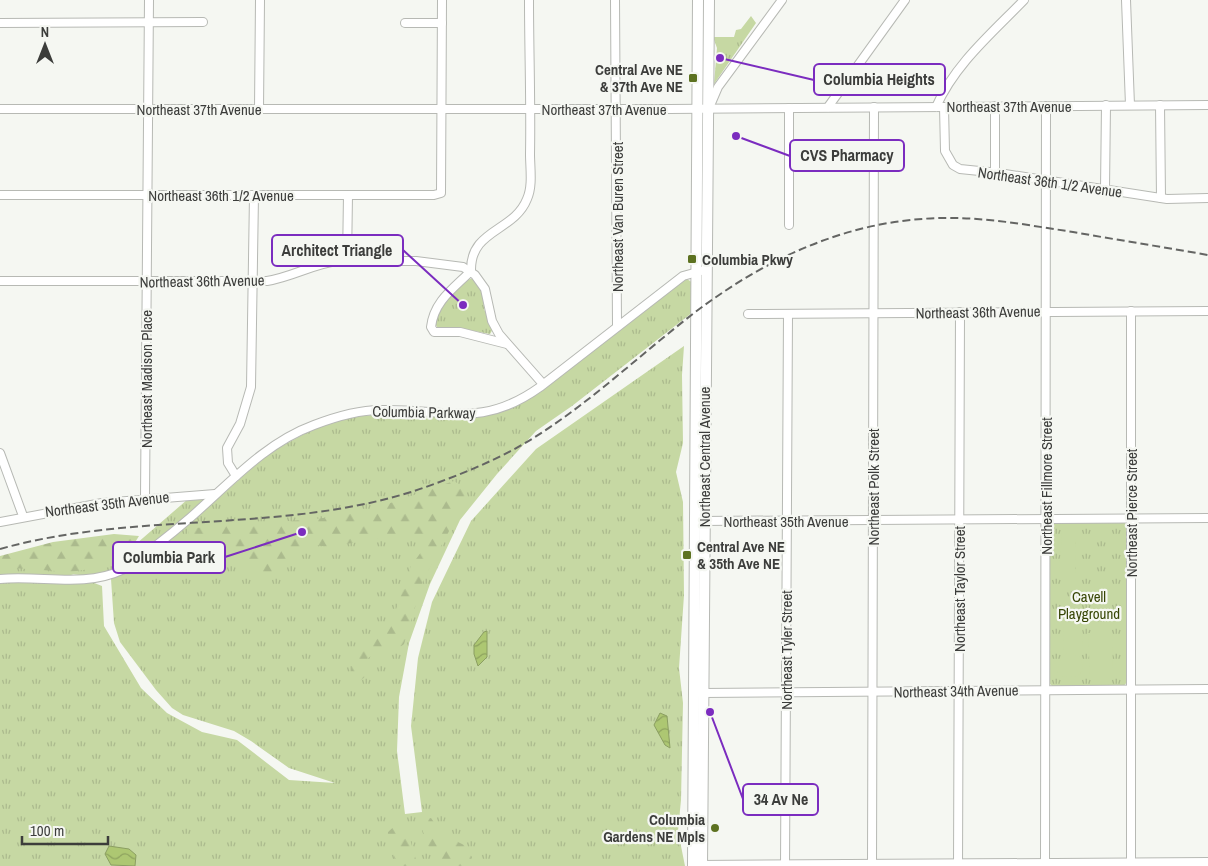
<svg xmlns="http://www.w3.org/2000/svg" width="1208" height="866" font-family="'Archivo Narrow',sans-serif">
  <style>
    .grass { fill: url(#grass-tufts); fill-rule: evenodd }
    .forest { fill: url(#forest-firs) }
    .garden { fill: #c6d8a3 }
    .water { fill: url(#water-waves); stroke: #8b9e62 }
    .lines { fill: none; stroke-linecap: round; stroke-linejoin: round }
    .minor-casing { stroke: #b7b9b4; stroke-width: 10 }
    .major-casing { stroke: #b7b9b4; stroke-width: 12 }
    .minor { stroke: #fff; stroke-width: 8 }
    .major { stroke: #fff; stroke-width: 10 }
    .rail { stroke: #646563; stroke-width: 2; stroke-dasharray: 8 4; stroke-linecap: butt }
    .poi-dot { fill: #5d7221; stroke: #f5f7f2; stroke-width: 2 }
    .labels { text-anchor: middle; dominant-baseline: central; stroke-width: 4.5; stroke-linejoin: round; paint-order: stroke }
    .poi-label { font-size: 15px; font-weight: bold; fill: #3c3d3b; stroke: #f5f7f2; text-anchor: end }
    .street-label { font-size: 15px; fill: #3c3d3b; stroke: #f5f7f2 }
    .park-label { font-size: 15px; fill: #374605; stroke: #f5f7f2 }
    .leader { fill: none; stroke: #7b2cbf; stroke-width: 2 }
    .callout-dot { fill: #7b2cbf; stroke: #f5f7f2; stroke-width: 2 }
    .callout { fill: #f5f7f2; stroke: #7b2cbf; stroke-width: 2 }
    .callout-label { font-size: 16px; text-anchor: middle; font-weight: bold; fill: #3c3d3b }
  </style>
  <defs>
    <pattern id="grass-tufts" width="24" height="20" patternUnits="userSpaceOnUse" patternTransform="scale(1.25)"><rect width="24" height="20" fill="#c6d8a3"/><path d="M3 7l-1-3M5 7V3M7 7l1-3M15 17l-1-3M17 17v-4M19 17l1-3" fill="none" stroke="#abba8d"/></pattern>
    <pattern id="forest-firs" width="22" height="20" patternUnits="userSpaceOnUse" patternTransform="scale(1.25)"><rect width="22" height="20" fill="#c6d8a3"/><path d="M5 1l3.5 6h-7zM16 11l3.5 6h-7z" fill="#abba8d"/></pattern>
    <pattern id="water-waves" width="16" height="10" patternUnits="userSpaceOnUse" patternTransform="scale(1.25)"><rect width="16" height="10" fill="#adc772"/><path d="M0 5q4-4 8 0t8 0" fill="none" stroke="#8ea35f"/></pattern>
  </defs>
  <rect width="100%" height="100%" fill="#f5f7f2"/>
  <!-- grass -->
  <g class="grass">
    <polygon points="751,16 756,23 714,84 717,48 713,37 734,37 736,30 741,29"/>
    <path d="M470,279H475L483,289L484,309L493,329L490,334L458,328H438L435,324C441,305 452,288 470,279Z"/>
    <path d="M687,279L693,283V312L572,406L536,431L497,474L460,520L430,584L409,643L399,697L397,751L405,814L422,812L411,726L418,658L432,602L471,521L536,449L684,346L682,375L683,443L676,472L683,502L684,595L679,668L683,703L681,800L678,831L685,866H0V569L77,550L136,544L188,499L223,494L269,453L317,427L351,417L396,413L480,417L513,408L535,395L668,290ZM71,574L111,579L114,623L120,642L156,690L172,708L183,715L234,731L251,741L289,768L335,783L289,780L237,740L202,732L167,713L141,688L104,626L102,586Z"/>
    <polygon points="1052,522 1127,522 1127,682 1124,686 1053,687 1050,684 1050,523"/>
  </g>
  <!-- forest -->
  <g class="forest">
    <path d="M454,481L466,489L463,505L424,578L404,644L399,648L380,649L367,659V675L360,681L351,670L357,656L390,627L411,566L424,548L419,537L394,536L328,547L315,545L290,554L275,571L264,579L248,569L242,558L226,549L224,539L211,537L190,540L188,535L189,529C242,521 296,524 349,514C382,508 421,492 454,481Z"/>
    <polygon points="114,534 139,536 129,552 90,569 70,572 13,568 0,572 0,556 53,542"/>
    <polygon points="431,818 442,834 464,845 472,857 469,866 436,866 420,824 423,819"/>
    <path d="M398,823H405L418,866H399C392,859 395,856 393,847C392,840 387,839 388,832Z"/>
  </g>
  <!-- garden -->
  <g class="garden">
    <polygon points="1062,533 1076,533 1075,574 1059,574"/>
    <polygon points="1082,622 1083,650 1064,650 1063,623"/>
    <polygon points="1088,633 1112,633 1113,674 1090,674"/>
    <polygon points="1067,653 1074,654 1081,658 1083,670 1078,676 1060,677 1057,672 1061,658"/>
  </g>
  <!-- water -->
  <g class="water">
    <polygon points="487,631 487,657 478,666 474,654 474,645 484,632"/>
    <polygon points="660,713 667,716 670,748 665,745 654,725"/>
    <polygon points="109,846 129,849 136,855 135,866 111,865 105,854"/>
  </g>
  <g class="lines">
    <!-- minor casing -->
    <g class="minor-casing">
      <g id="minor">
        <polyline points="615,0 617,325"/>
        <polyline points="1126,0 1130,105"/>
        <polyline points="0,23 203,22"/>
        <polyline points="405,23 442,23"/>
        <polyline points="1160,105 1161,198"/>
        <polyline points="828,107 905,0"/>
        <path d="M936,107C955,64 992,33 1024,0"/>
        <polyline points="944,107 945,151 953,165 960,169 999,173 1167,199 1208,198"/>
        <polyline points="709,108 718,87 782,0"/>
        <polyline points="0,109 669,109 1208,105"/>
        <polyline points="259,109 260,0"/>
        <polyline points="995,172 995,106"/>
        <polyline points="1105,189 1106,105"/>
        <polyline points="0,195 434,195 441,193 442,0"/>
        <polyline points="789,225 789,108"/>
        <polyline points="347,261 348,195"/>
        <path d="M0,281H267C292,277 313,264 337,261H416L463,267L475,275L485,289L492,321L499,334L543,384"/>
        <polyline points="748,314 1208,311"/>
        <path d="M507,344L460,332H434L431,327C434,301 454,288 471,271C470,229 514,232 527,199C533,186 530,168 530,154C531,102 529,51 529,0"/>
        <polyline points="0,453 23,516"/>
        <polyline points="236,476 228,463 227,448 240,424 251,387 254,195"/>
        <polyline points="145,498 149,0"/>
        <polyline points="700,521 1208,518"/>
        <polyline points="0,522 102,503 215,494"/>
        <path d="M0,579C41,575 84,588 122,570C146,554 169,536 191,517C230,483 265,443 314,425C335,417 358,410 380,410C445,408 480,430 540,387L683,276L701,271"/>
        <polyline points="703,693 1208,689"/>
        <polyline points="698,865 1208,862"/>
        <polyline points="785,866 788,314"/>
        <polyline points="872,866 874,107"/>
        <polyline points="958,866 960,312"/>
        <polyline points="1045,866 1046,106"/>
        <polyline points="1131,866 1131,311"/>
      </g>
    </g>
    <!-- major casing -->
    <g class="major-casing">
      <g id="major">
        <polyline points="693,866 698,0"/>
        <polyline points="702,866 709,0"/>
      </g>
    </g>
    <!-- minor -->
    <use href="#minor" class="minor"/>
    <!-- major -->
    <use href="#major" class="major"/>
    <!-- rail -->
    <path class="rail" d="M0,549C138,510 287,535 423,488C462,474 500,459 535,437C592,401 641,354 694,313C769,256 855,217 951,218C992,218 1033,226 1073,232C1118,240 1163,247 1208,255"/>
  </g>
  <!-- markers -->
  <g class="poi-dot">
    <rect x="688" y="73" width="10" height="10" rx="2.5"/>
    <rect x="687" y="254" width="10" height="10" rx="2.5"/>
    <rect x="682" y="550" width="10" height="10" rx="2.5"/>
    <circle cx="715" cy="828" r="5"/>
  </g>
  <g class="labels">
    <!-- poi labels -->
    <g class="poi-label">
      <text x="683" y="69">Central Ave NE<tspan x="683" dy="17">&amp; 37th Ave NE</tspan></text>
      <text x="702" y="259" text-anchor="start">Columbia Pkwy</text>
      <text x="697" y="546" text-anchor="start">Central Ave NE<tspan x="697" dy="17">&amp; 35th Ave NE</tspan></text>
      <text x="705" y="819">Columbia<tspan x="705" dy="17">Gardens NE Mpls</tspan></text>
    </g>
    <!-- street labels -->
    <g class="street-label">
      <text x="1009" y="106">Northeast 37th Avenue</text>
      <text x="199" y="109">Northeast 37th Avenue</text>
      <text x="604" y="109">Northeast 37th Avenue</text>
      <text transform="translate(1050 182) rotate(8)">Northeast 36th 1/2 Avenue</text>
      <text x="221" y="195">Northeast 36th 1/2 Avenue</text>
      <text transform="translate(617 217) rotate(-90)">Northeast Van Buren Street</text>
      <text transform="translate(202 281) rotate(-1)">Northeast 36th Avenue</text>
      <text transform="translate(978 312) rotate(-1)">Northeast 36th Avenue</text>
      <text transform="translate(146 379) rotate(-90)">Northeast Madison Place</text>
      <text transform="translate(424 412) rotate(1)">Columbia Parkway</text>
      <text transform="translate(704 457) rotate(-90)">Northeast Central Avenue</text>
      <text transform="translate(1046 486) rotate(-90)">Northeast Fillmore Street</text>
      <text transform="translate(873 487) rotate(-90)">Northeast Polk Street</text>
      <text transform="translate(107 504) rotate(-7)">Northeast 35th Avenue</text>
      <text transform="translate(1131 513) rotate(-90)">Northeast Pierce Street</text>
      <text x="786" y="521">Northeast 35th Avenue</text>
      <text transform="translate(959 589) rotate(-90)">Northeast Taylor Street</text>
      <text transform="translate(786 650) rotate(-90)">Northeast Tyler Street</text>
      <text transform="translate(956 691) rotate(-1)">Northeast 34th Avenue</text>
    </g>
    <!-- park labels -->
    <g class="park-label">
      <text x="1089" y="596">Cavell<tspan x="1089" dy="17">Playground</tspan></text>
    </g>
  </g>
  <!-- callouts -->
  <path class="leader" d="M720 58L814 80M736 136L790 156M463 305L403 250M302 532L225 557M710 712L743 799"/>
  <g class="callout-dot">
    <circle cx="720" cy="58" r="5"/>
    <circle cx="736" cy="136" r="5"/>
    <circle cx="463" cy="305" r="5"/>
    <circle cx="302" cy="532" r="5"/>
    <circle cx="710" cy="712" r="5"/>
  </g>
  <g class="callout">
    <rect x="814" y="64" width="131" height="31" rx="5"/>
    <rect x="790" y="140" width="114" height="31" rx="5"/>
    <rect x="272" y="235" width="131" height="31" rx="5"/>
    <rect x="113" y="542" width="112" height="31" rx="5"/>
    <rect x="743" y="784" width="75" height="31" rx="5"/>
  </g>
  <g class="callout-label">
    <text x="879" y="85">Columbia Heights</text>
    <text x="847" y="161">CVS Pharmacy</text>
    <text x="337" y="256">Architect Triangle</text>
    <text x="169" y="563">Columbia Park</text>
    <text x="781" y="805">34 Av Ne</text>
  </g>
  <!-- north arrow -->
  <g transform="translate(45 45)" stroke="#f5f7f2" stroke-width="4" paint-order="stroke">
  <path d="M0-4L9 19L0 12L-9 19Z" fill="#3c3d3b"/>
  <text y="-8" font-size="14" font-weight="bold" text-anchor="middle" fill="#3c3d3b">N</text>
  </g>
  <!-- scale -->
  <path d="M22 836v8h86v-8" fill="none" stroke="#3c3d3b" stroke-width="2.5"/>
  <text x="30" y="836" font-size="15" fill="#3c3d3b" stroke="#f5f7f2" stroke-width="4" paint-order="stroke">100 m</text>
</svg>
